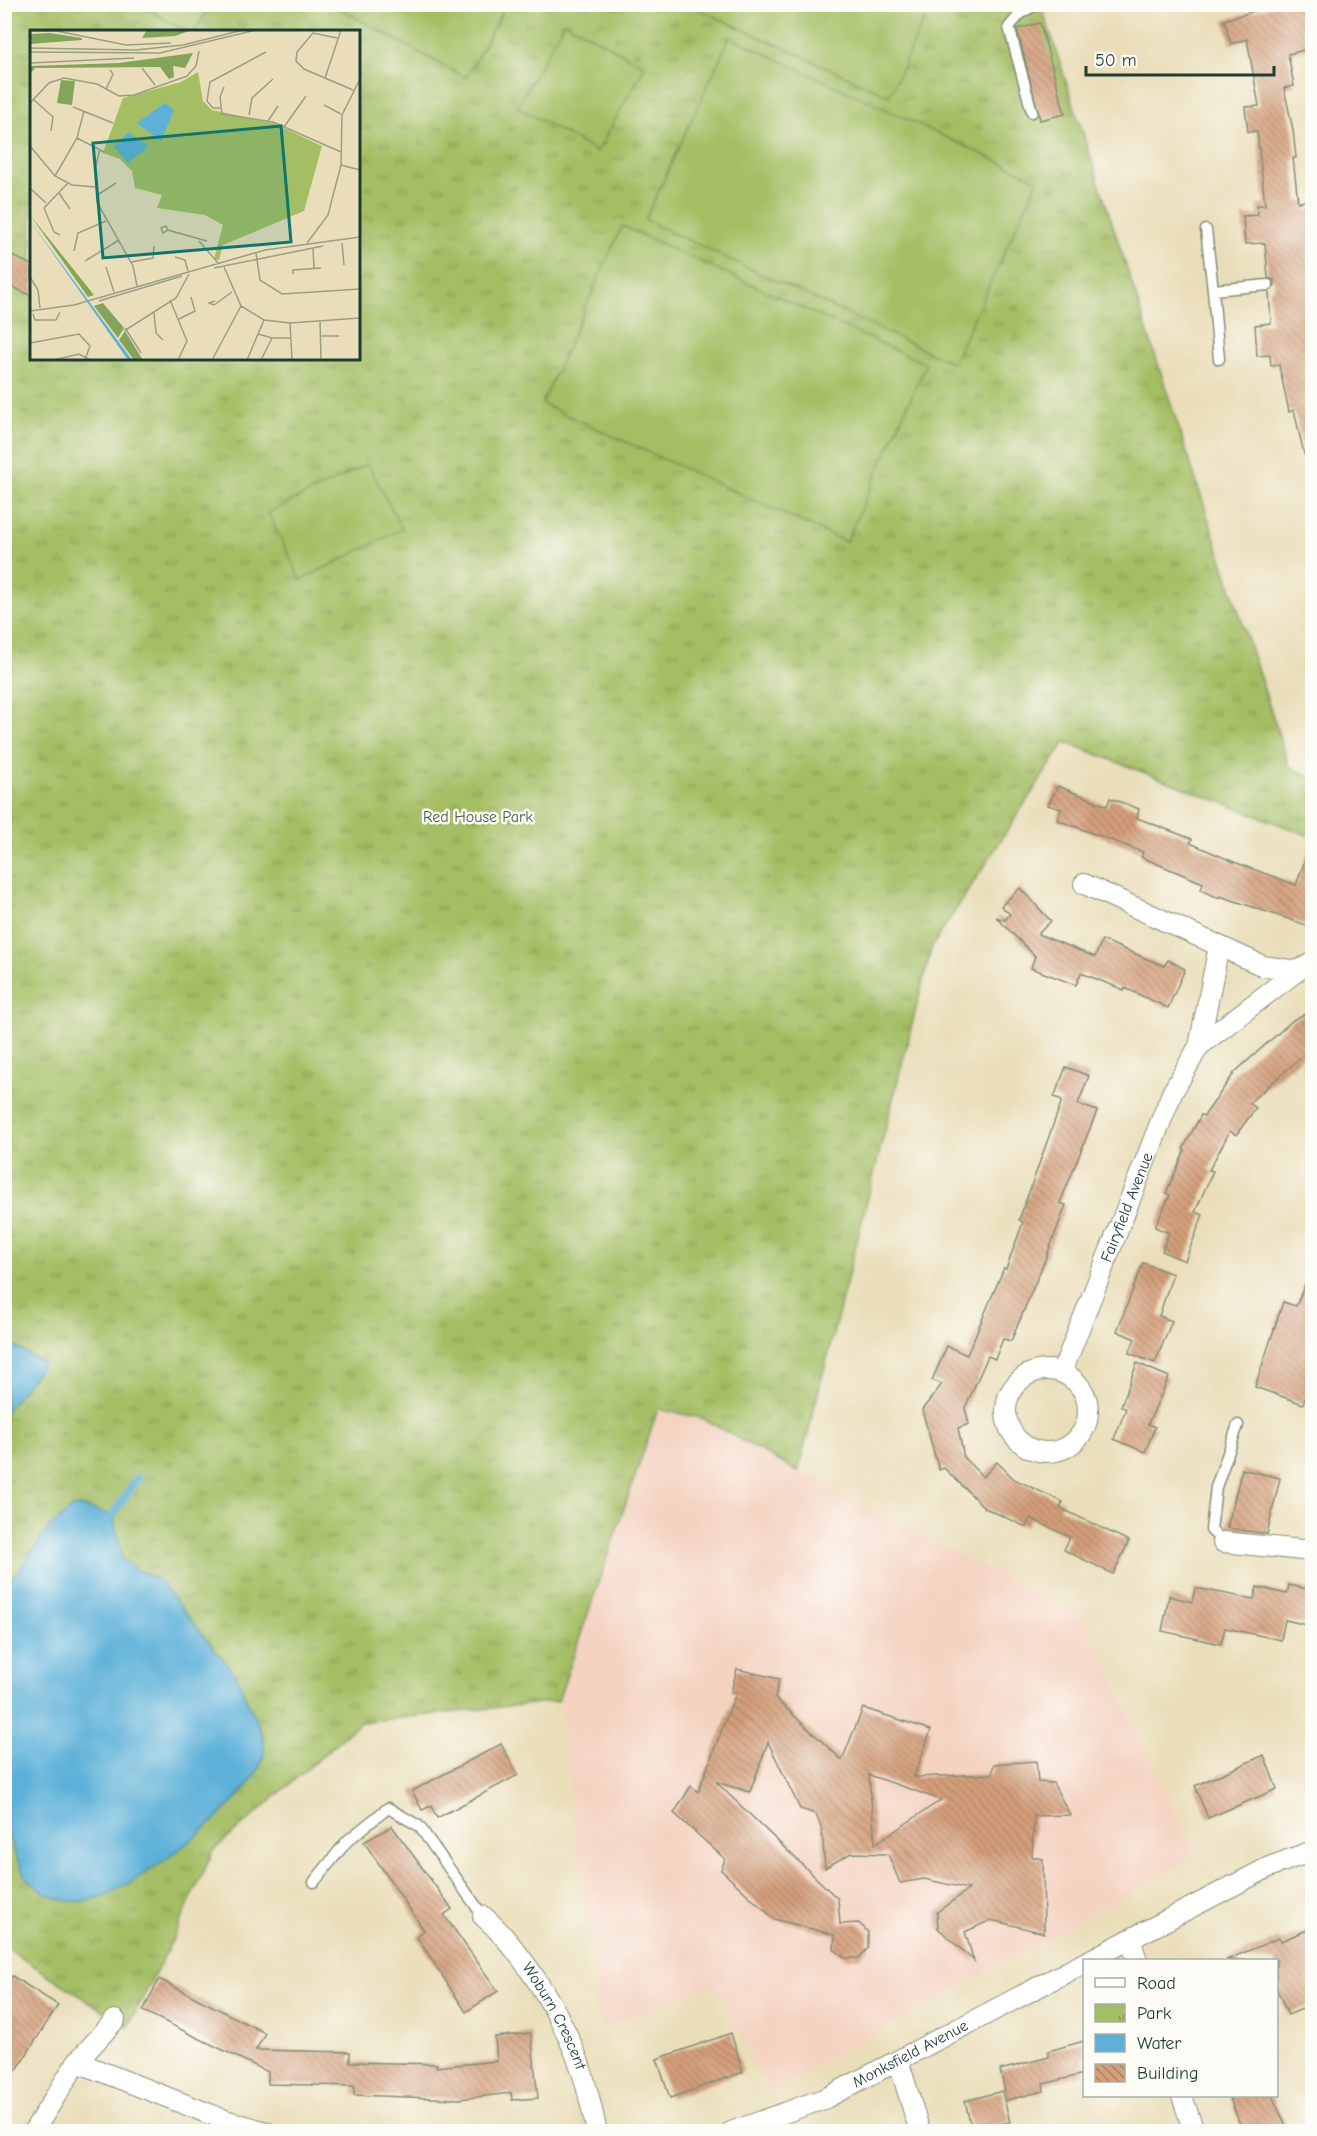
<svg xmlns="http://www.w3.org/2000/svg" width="1317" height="2136" font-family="'Comic Neue',sans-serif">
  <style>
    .built { fill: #f4d3c1 }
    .park { fill: url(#park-tufts); stroke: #627e4c; stroke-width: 1.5; fill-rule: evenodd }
    .garden { fill: #a4be64; stroke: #627e4c; stroke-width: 1.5 }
    .water { fill: #5db1d9; stroke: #3e7786; stroke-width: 1.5 }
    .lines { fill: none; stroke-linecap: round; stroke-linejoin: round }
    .stream { stroke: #5db1d9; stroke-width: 8 }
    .building { fill: url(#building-back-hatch); fill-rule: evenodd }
    .lane-casing { stroke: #848e77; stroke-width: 13 }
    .street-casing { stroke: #848e77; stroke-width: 22 }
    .lane { stroke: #fff; stroke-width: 10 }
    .street { stroke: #fff; stroke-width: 20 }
    .labels { text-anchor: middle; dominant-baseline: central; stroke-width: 5; stroke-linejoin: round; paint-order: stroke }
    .park-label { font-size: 16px; fill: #405d40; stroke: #fdfcf7 }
    .street-label { font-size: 16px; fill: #1f3d34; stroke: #fdfcf7 }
    .inset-road { fill: none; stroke: #999e84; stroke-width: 1.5 }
    .view { fill: #0f766e; fill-opacity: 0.15; stroke: #0f766e; stroke-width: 3 }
    .inset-edge { fill: none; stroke: #1f3d34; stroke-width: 3 }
  </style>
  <defs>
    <pattern id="park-tufts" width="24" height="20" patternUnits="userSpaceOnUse" patternTransform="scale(1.5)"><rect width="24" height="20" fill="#a4be64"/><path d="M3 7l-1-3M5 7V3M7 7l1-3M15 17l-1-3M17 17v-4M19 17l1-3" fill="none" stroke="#859c53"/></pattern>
    <pattern id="building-back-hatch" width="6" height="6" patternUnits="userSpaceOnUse" patternTransform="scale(1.5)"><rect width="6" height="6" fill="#d49e79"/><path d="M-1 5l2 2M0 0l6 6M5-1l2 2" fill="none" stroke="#ab8264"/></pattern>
  </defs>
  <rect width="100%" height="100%" fill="#fdfcf7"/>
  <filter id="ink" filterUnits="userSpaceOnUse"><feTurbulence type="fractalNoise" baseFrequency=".0167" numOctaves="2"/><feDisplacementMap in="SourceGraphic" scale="12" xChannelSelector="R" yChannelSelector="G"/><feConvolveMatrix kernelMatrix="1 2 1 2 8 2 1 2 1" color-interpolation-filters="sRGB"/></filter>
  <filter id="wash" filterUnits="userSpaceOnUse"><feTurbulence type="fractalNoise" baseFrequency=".008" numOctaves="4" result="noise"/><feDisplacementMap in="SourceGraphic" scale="24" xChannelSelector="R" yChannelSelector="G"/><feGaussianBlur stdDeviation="1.35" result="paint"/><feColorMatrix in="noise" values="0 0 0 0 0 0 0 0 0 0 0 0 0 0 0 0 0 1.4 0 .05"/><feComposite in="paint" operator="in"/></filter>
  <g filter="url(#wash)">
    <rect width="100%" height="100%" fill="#eadeba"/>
    <!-- built -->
    <polygon class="built" points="658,1409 702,1418 798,1472 1085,1619 1196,1856 771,2092 712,1985 602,2029 558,1701"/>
    <!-- park -->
    <path class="park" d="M4,5H1041L1289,766L1312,778V837L1065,742L932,946L798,1472L702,1418L658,1409L558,1701L361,1722L213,1851L173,1939L128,2027L5,1947ZM32,32H358V358H32Z"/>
    <!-- garden -->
    <g class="garden">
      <polygon points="141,5 211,5 194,32 185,31"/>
      <polygon points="333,5 506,5 466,78"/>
      <polygon points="690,5 931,5 889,96"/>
      <polygon points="565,22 645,66 597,152 517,107"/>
      <polygon points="730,37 1038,180 953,363 645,220"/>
      <polygon points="622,226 926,364 846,542 542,404"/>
      <polygon points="368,464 402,529 301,580 268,513"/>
    </g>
    <!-- water -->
    <g class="water">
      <polygon points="5,1341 44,1363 5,1412"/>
      <path d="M75,1506C89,1507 99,1513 113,1515L122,1558L137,1570L158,1579L238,1678C243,1701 268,1731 264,1754C257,1799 131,1894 86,1901C75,1903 61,1901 51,1896C16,1879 19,1856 4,1827L5,1586L20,1569L49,1527Z"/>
    </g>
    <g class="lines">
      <!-- stream -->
      <polyline class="stream" points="113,1515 138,1477"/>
    </g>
    <g id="blocks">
      <!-- building -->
      <g class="building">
        <polygon points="1278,4 1312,4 1312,48 1288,54 1294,86 1284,88 1293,130 1296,158 1293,158 1298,202 1306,201 1307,210 1312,209 1312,239 1310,239 1312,275 1312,453 1304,454 1294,410 1289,412 1279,365 1271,366 1270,355 1257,356 1255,325 1271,323 1269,292 1275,285 1274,280 1268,278 1265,243 1245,244 1243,216 1258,215 1257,205 1265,205 1257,131 1248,132 1245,107 1259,106 1247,39 1231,44 1224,20"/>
        <polygon points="1040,23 1065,114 1040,120 1017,29"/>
        <polygon points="4,252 32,265 32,296 4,283"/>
        <polygon points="1058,786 1107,806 1110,798 1139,809 1137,818 1192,839 1190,843 1234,862 1296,885 1310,847 1312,847 1312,927 1220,896 1219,898 1201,890 1203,883 1141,857 1143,852 1057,820 1061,809 1048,805"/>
        <polygon points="1020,888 1051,921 1038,934 1095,957 1102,940 1164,966 1168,960 1185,969 1168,1008 1125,988 1124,990 1081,973 1076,985 1031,968 1035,956 996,917 1005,920 1010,914 1001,906"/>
        <polygon points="1307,1013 1312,1024 1312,1048 1249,1103 1256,1108 1236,1135 1230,1131 1209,1170 1213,1171 1195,1212 1203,1215 1185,1261 1162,1251 1169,1233 1155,1227 1170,1195 1166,1193 1185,1150 1183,1149 1201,1115 1204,1116 1235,1072 1293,1020"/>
        <polygon points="1066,1067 1089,1076 1078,1104 1097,1111 1060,1203 1066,1205 1047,1255 1011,1341 1003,1339 995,1359 988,1356 965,1408 969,1424 958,1428 964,1458 983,1477 997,1462 1014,1479 1063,1502 1060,1508 1129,1541 1113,1574 1064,1550 1070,1537 1030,1518 1026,1527 985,1508 944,1468 939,1470 922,1410 942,1384 932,1380 947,1346 967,1355 1004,1268 1006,1269 1023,1222 1019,1220 1062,1100 1054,1097"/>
        <polygon points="1143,1263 1173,1274 1159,1316 1172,1321 1155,1363 1129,1353 1135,1339 1117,1331"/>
        <polygon points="1312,1267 1312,1377 1303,1404 1255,1387 1283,1302 1296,1306"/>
        <polygon points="1137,1363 1169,1377 1148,1424 1155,1427 1145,1452 1114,1439 1126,1409 1121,1406"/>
        <polygon points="1242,1469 1280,1478 1267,1534 1227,1528"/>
        <polygon points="1289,1585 1312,1590 1312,1626 1285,1620 1281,1640 1225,1628 1221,1644 1162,1631 1169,1596 1192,1602 1195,1588 1254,1599 1257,1587 1287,1594"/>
        <path d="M737,1669L779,1679L775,1698L842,1760L863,1708L931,1730L914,1777L992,1774L994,1764L1036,1761L1038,1782L1053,1783L1070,1815L1034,1816L1032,1857L1043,1859L1044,1933L991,1920L965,1932L974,1961L938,1928L937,1912L969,1889L924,1879L900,1883L888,1854L851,1853L825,1868L822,1830L816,1814L800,1809L768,1742L750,1792L716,1782L838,1899L840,1924L859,1923L868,1932V1948L859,1958H845L834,1949L835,1935L774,1919L721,1870L725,1859L674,1813L691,1786L698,1792L736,1693L731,1692ZM869,1775L910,1789L941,1800L875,1844Z"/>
        <polygon points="501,1744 518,1775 437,1818 431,1806 422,1810 412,1791"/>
        <polygon points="1264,1755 1277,1789 1208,1818 1195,1786"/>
        <polygon points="392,1826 452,1909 444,1915 498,1991 466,2012 417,1937 424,1930 364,1842"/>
        <polygon points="1312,1928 1312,2005 1288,2015 1276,1987 1276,1960 1226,1960 1279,1938 1281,1941"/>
        <polygon points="12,1976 58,2005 18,2068 4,2084 4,1987"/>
        <polygon points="159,1979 265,2033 256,2050 350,2052 350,2062 437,2064 436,2067 497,2061 495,2037 531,2033 538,2098 512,2100 511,2093 459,2099 354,2095 354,2086 268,2084 268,2072 143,2011"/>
        <polygon points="731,2033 743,2072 670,2098 657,2059"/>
        <polygon points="1084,2041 1084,2074 1043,2084 1044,2091 1007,2100 1000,2070 1049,2057 1048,2051"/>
        <polygon points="1002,2091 1010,2122 972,2131 965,2101"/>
        <polygon points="1229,2096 1272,2096 1289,2132 1243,2132"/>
      </g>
    </g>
  </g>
  <g filter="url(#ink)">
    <use href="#blocks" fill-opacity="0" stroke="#848e77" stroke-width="1.5"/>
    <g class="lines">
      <!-- lane casing -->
      <g class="lane-casing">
        <g id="lane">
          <polyline points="1032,112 1009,27 1021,13 1037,4"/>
          <polyline points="1206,230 1213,290"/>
          <polyline points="1219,359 1213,290 1268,285"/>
          <polyline points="1223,1542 1211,1530 1216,1487 1238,1425"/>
          <polyline points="314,1882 347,1841 388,1808 419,1826 483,1916"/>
        </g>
      </g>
      <!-- street casing -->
      <g class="street-casing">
        <g id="street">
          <polyline points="1084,884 1263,966 1297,971"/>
          <polyline points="1199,1046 1297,971 1312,963"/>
          <circle cx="1047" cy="1411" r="41"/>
          <path id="s1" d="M1062,1372L1172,1093L1199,1046L1219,946"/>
          <polyline points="1223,1542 1312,1551"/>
          <path id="s2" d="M483,1916C521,1949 557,2008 576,2055C586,2079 591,2106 597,2132"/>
          <polyline points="1130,1939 1137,1960"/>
          <polyline points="1090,1960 1269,1867 1312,1851"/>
          <polyline points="77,2062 225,2120 267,2132"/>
          <polyline points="899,2063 920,2132"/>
          <polyline points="1182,2096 1194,2132"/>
          <polyline points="33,2132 77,2062 115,2020"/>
          <path id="s3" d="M731,2132L826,2098L1084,1963"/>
        </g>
      </g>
      <!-- lane -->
      <use href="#lane" class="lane"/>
      <!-- street -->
      <use href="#street" class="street"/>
    </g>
  </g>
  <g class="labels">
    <!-- park labels -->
    <g class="park-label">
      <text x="478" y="817">Red House Park</text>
    </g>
    <!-- street labels -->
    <g class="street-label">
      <text stroke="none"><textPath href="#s1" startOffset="177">Fairyfield Avenue</textPath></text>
      <text stroke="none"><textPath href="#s2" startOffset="124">Woburn Crescent</textPath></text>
      <text stroke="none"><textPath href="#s3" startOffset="196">Monksfield Avenue</textPath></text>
    </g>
  </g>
  <!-- overview -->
  <g transform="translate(30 30)">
    <rect width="330" height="330" fill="#eadeba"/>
    <path d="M117,0H162L145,6L112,8ZM20,3L52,8V10L0,14V4ZM163,23L155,38L143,36L144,47L139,49L130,37L5,38L0,44V36L89,33ZM31,50L45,51L42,75L27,73ZM0,185L64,265L58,267ZM73,273L94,298L88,308L64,276ZM95,301L111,327L113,330H104L89,310Z" fill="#83a55a"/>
    <path d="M168,42L173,71L182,80L243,93L292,116L274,181L193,215L189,230L184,229L193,195L175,185L127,178L132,165L105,158L102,141L90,129L73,123L93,68L151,52Z" fill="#a4be64"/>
    <path d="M254,104L277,115L272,125L249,113ZM255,120L283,133L275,150L247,138ZM219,147L235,153L226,180L209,175ZM259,147L276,153L266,181L249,175ZM236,155L253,161L243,189L226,183Z" fill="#a4be64"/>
    <path d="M135,73L144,80L131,111L107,93ZM98,102L119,116L98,133L84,117ZM0,191L102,330H98Z" fill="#5db1d9"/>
    <path class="inset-road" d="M0,1H27L96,15L141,13M307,8L283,3L267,22L266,31L274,39L323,60M0,18L106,20L153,15L213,0M0,22L130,23L226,0M0,33L104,28M112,38L125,55M295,48L311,0M194,57L190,67L192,84L243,92L311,122M76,59L83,44L80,40M3,69L23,87L21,101M0,73L19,53L34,48L67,54L89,66L104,65L157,46L166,36L169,21M294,75L311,84M43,77L83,93M190,78H183L177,71L180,52L236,22M219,85L222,68L243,49M238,91L248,76M254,97L276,66M47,108L74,122M0,116L25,146L42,155L65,157M70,119L65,139L67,172L103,236L107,256M311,135L330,140M25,146L47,108L54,81M0,158L16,173M29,163L40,179M66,166L86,153M138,200L133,203L131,198L136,196L138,200L177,211M30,205L24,202L14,178L38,153M169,211L188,233M277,213L298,185L311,135L312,85L330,49M312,213L314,235M283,219L284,238M44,221L48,203L76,191M226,223L230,250L252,264L330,259M145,227L155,230L158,241M55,231L89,210M101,232L123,228L124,216M76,237L84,262M194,237L211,276L234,290L260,293L330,288M184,238L293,216M263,244V240L291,238M0,247L8,260L10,278M140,270L157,311L148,330M69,271L152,246M185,271L179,273L184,275L202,262M0,281L44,275L235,220L330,207M124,283L126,303L133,310M3,284L5,290H26L30,282M149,289L165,281L161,267M290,291L291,330M260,293L262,330M95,298L111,323M94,301L146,268L159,244M228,304L242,308L231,330M290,306H309M242,308H261M0,313L49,304L60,316L56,327M24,330L49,324L60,330M182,330L211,276M217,330L234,290"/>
    <path class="view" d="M251,96L261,212L73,228L63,113Z"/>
    <rect width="330" height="330" class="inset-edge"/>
  </g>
  <!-- margin -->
  <rect width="1317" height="2136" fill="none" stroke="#fdfcf7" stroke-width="24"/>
  <!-- legend -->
  <rect x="1083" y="1959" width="195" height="138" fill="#fdfcf7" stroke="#a4b0a9" stroke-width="1.5"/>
  <rect x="1095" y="1978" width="30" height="9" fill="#ffffff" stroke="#a4b0a9" stroke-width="1.5"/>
  <text x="1137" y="1989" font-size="18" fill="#1f3d34">Road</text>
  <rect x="1095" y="2004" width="30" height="18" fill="url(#park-tufts)" stroke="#a4b0a9" stroke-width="1.5"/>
  <text x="1137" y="2019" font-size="18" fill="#1f3d34">Park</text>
  <rect x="1095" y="2034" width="30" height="18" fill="#5db1d9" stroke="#a4b0a9" stroke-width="1.5"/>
  <text x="1137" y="2049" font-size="18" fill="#1f3d34">Water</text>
  <rect x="1095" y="2064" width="30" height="18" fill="url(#building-back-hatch)" stroke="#a4b0a9" stroke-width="1.5"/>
  <text x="1137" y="2079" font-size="18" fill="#1f3d34">Building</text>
  <!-- scale -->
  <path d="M1086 66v9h188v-9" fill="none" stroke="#1f3d34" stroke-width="3"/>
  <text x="1095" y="66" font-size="18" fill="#1f3d34" stroke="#fdfcf7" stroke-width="4.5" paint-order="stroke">50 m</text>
</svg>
